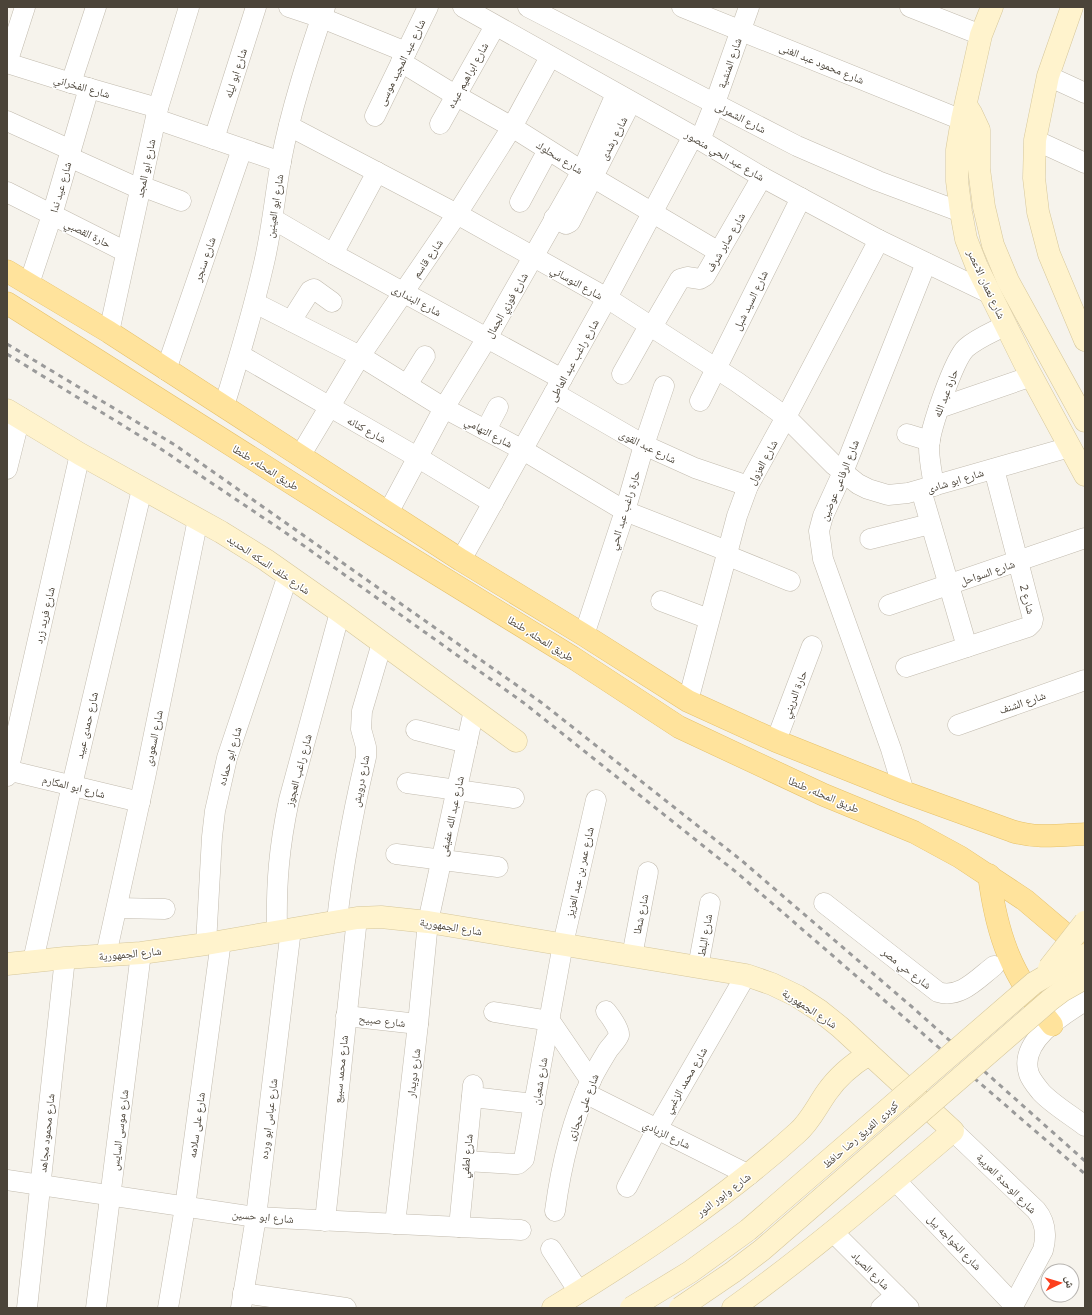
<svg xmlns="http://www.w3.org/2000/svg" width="1092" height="1315" font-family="'Noto Sans','Noto Naskh Arabic',sans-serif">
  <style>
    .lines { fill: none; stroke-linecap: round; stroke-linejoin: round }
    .street-casing { stroke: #c2bbae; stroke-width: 21 }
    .secondary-casing { stroke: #d6c79b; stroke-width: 23 }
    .primary-casing { stroke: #e6c16a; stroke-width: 23 }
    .street { stroke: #fff; stroke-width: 20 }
    .secondary { stroke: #fff3cd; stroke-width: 22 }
    .primary { stroke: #ffe39c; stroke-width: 22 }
    .rail { stroke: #9a9a9a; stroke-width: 3; stroke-dasharray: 5 5; stroke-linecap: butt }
    .secondary-bridge-casing { stroke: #d6c79b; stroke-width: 23; stroke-linecap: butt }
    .secondary-bridge { stroke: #fff3cd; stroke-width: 22 }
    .labels { text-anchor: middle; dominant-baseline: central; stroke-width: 3; stroke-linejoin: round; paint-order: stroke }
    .street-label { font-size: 11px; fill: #4b4439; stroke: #fff }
  </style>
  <rect width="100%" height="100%" fill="#f6f3ec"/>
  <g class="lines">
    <!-- street casing -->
    <g class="street-casing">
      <g id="street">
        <polyline points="289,7 322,18 406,52"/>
        <polyline points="463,7 700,140 762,177 879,240 991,294"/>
        <polyline points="528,7 797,146 878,181 961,212"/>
        <polyline points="682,7 962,120"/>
        <polyline points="910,7 981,35"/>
        <polyline points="401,62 455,95 512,127 582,171 719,252"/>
        <polyline points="7,63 71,83 158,108"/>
        <polyline points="7,63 25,7"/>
        <polyline points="1048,76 1085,93"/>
        <polyline points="71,83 96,7"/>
        <polyline points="375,116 428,7"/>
        <polyline points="156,119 281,162"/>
        <polyline points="7,121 71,150"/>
        <polyline points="440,124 495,26"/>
        <polyline points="289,126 457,214 607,298 737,382 786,417 834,465 858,484 868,489 888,495 908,493 1070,447"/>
        <polyline points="214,139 256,7"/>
        <polyline points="700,140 715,103 749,7"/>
        <polyline points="1035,140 1085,163"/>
        <polyline points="69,157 140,189"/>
        <polyline points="141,186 181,201"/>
        <polyline points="7,192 126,252"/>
        <polyline points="520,202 548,150"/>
        <polyline points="554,218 566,224 570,222 631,102"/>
        <polyline points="273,219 333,254 562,379"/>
        <polyline points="333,254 377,172"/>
        <polyline points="29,284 52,215 89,88"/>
        <polyline points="255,303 360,356 444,408 523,450 625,511 727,551"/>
        <polyline points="291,321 310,291 314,289 332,302"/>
        <polyline points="652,327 680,279 687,277 700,279 705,276 762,177"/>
        <polyline points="109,332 158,108 189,7"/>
        <polyline points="240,355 417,457 493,503"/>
        <polyline points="166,370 242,149"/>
        <polyline points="622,374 649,326"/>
        <polyline points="407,385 425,356"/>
        <polyline points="554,393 644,445 695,468 748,486"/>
        <polyline points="700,401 801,198"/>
        <path d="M224,406C239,358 253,311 264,263C272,229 275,195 281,161C291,109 308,57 325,7"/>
        <polyline points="939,408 1032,376"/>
        <polyline points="486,430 498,407"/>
        <polyline points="907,434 930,441"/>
        <polyline points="300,456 360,356 457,214 512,127 550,57"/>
        <polyline points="7,469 20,417"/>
        <path d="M934,486C932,473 929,460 929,447C930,429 954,359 966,348C977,338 993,332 1006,325"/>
        <polyline points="921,490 967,647"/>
        <polyline points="388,513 444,408 487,338 582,171 616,94"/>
        <polyline points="870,539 930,524"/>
        <polyline points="726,555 790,581"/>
        <polyline points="461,560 607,298 693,136"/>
        <polyline points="661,601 709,619"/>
        <polyline points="889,605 1085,538"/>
        <polyline points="584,635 625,511 644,445 664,386"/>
        <polyline points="906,667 1028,627 1032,623 1033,619 994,469"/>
        <polyline points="688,701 737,516 748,486 786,417 879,240"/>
        <polyline points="958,725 1085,680"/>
        <polyline points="416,730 467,743"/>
        <polyline points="776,741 812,646"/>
        <polyline points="7,770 140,802"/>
        <polyline points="7,776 80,454"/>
        <polyline points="407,783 514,798"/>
        <polyline points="904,792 891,749 823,559 819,531 823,516 843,472 926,263"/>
        <polyline points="396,854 498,867"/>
        <path d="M824,903L938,992C960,999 977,979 994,966"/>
        <polyline points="117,908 165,909"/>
        <path d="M337,921C343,864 353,812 366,757V747L361,729L362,711L382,643"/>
        <path d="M277,931C276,884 279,847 289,800L340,612"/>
        <polyline points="206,944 212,837 215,811 227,758 288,575"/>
        <polyline points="106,955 145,778 198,519"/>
        <polyline points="632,956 648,872"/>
        <polyline points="33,961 72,785 142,489"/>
        <polyline points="698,967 710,903"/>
        <path d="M1085,1001C1062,1015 1018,1042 1029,1074C1031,1080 1037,1087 1041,1092C1052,1104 1072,1116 1085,1126"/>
        <polyline points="494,1012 550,1021 591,1081"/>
        <polyline points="346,1016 418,1024"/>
        <polyline points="585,1093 749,1175"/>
        <polyline points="472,1097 535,1104"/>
        <path d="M953,1131L1036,1210C1046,1222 1047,1235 1043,1250L1012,1308"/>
        <polyline points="466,1161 514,1164 518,1164 524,1159 563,944 596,800"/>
        <polyline points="7,1180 256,1217 521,1230"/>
        <polyline points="895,1180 1014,1305"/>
        <polyline points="627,1187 657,1129 746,975"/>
        <path d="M555,1211C561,1166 571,1123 590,1082C595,1071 602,1060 608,1050C611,1046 617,1040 619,1035C620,1030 610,1016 606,1011"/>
        <polyline points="325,1221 357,918"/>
        <polyline points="395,1224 418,1024 428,922 474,710"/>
        <polyline points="459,1227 473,1085"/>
        <polyline points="833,1232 909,1308"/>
        <polyline points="551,1249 579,1292"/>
        <polyline points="243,1293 346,1308"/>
        <polyline points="27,1308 65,958"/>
        <polyline points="96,1308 141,953"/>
        <polyline points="168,1308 185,1207 221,941"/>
        <polyline points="241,1308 256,1217 291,929"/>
        <polyline points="881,1308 896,1295"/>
      </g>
    </g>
    <!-- secondary casing -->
    <g class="secondary-casing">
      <g id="secondary">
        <polyline points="992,7 981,35 962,120 957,150 957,181 961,212 966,239 977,267 1025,364 1085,475"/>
        <polyline points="1072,7 1048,76 1035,140 1034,178 1038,212 1049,254 1085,340"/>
        <polyline points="966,105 971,113 979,130 979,169 984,207 993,245 1008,281 1085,421"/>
        <polyline points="7,410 80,454 221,532 266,560 340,612 516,741"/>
        <path d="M7,964L65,958L141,953L206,944L357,918L381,917L428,922L746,975L772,984L797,996L820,1011L840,1027L953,1131C881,1192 810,1253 733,1308"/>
        <path d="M553,1308C638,1256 723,1200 797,1133C810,1122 817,1106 827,1092C838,1076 853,1064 869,1054"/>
      </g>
    </g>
    <!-- primary casing -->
    <g class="primary-casing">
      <g id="primary">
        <path d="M7,271L109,332L461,560L584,635L688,701L776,741L904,792L1012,831C1036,839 1061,835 1085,834"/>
        <polyline points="7,303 375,536 572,657 679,727 824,795 914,832 960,857 1025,900 1085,951"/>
        <path d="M989,875C997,938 1012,975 1052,1025"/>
      </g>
    </g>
    <!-- street -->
    <use href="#street" class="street"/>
    <!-- secondary -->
    <use href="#secondary" class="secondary"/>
    <!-- primary -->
    <use href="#primary" class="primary"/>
    <!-- rail -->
    <g class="rail">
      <polyline points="7,344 175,445 542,703 741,860 911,1006 1085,1161"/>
      <polyline points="7,354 158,447 286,533 524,703 736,872 1085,1174"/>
    </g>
    <!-- secondary-bridge casing -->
    <g class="secondary-bridge-casing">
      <g id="secondary-bridge">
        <polyline points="1049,968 1085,922"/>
        <polyline points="631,1308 690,1272 748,1230 1034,983 1072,961 1085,955"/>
        <polyline points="680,1308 733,1272 762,1250 1050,1000 1062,991 1085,978"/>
      </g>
    </g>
    <!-- secondary-bridge -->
    <use href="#secondary-bridge" class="secondary-bridge"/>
  </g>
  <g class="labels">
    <!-- street labels -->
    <g class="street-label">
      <text transform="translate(401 62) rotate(-64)">شارع عبد المجيد موسى</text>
      <text transform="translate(729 63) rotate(-71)">شارع المنشية</text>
      <text transform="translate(822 63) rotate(22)">شارع محمود عبد الغنى</text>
      <text transform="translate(235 73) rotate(-72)">شارع ابو ليله</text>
      <text transform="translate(467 75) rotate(-61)">شارع ابراهيم عبده</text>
      <text transform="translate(82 86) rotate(16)">شارع الفخراني</text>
      <text transform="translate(741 117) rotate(27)">شارع الشمرلى</text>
      <text transform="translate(613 138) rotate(-63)">شارع رشدى</text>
      <text transform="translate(725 155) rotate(30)">شارع عبد الحي منصور</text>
      <text transform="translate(560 157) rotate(32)">شارع سحلوك</text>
      <text transform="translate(145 168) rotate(-78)">شارع ابو المجد</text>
      <text transform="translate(60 187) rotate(-74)">شارع عيد ندا</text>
      <text transform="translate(274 206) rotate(-81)">شارع ابو العينين</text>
      <text transform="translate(88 233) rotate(26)">حارة القصبي</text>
      <text transform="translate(725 242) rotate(-60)">شارع صابر شرف</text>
      <text transform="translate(427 258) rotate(-55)">شارع قاسم</text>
      <text transform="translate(204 259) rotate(-71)">شارع سنجر</text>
      <text transform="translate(577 282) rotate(29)">شارع النوساني</text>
      <text transform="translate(987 284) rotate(65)">شارع نعمان الاعصر</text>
      <text transform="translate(417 300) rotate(28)">شارع البندارى</text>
      <text transform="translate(750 300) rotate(-64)">شارع السيد شبل</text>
      <text transform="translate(506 305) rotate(-60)">شارع فوزي الجمال</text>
      <text transform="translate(573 360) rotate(-61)">شارع راغب عبد العاطى</text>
      <text transform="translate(945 393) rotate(-69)">حارة عبد الله</text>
      <text transform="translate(367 429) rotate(29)">شارع كنانه</text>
      <text transform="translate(489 432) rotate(28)">شارع التهامي</text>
      <text transform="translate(648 446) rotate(26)">شارع عبد القوى</text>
      <text transform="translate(762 462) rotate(-61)">شارع العزول</text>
      <text transform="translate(266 467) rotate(32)">طريق المحله, طنطا</text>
      <text transform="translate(839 480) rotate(-68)">شارع الرفاعى عوضين</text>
      <text transform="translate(955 480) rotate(-17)">شارع ابو شادى</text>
      <text transform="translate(624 510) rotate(-73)">حارة راغب عبد الحي</text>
      <text transform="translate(269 564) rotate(34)">شارع خلف السكه الحديد</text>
      <text transform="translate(987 572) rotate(-19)">شارع السواحل</text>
      <text transform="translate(1028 599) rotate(75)">شارع 2</text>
      <text transform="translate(44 615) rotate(-77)">شارع فريد زرد</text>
      <text transform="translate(541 638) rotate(32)">طريق المحله, طنطا</text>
      <text transform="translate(794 694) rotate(-69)">حارة الدريني</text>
      <text transform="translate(1022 702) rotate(-19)">شارع الشنف</text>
      <text transform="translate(86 725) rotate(-77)">شارع حمدى عبيد</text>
      <text transform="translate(153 738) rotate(-79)">شارع السعودى</text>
      <text transform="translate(229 756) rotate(-74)">شارع ابو حماده</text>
      <text transform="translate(298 770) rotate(-75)">شارع راغب العجوز</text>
      <text transform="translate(360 781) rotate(-79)">شارع درويش</text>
      <text transform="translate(74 786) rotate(14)">شارع ابو المكارم</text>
      <text transform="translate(824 794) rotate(23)">طريق المحله, طنطا</text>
      <text transform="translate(451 816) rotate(-78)">شارع عبد الله عفيفى</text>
      <text transform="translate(579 872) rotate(-77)">شارع عمر بن عبد العزيز</text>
      <text transform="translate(640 914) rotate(-79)">شارع شطا</text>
      <text transform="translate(451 926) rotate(9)">شارع الجمهورية</text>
      <text transform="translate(704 935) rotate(-80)">شارع البلط</text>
      <text transform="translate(130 953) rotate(-5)">شارع الجمهورية</text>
      <text transform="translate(907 968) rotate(38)">شارع حي مصر</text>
      <text transform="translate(810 1008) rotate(33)">شارع الجمهورية</text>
      <text transform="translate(382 1020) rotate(6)">شارع صبيح</text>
      <text transform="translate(340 1069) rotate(-84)">شارع محمد سبيع</text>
      <text transform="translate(413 1073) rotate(-83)">شارع دويدار</text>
      <text transform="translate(685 1080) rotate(-60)">شارع محمد الزغبي</text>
      <text transform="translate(539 1081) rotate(-80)">شارع شعبان</text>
      <text transform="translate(582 1107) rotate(-69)">شارع على حجازى</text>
      <text transform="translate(268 1119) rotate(-83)">شارع عباس ابو ورده</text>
      <text transform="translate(196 1125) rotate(-82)">شارع على سلامه</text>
      <text transform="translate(119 1130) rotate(-83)">شارع موسى السايس</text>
      <text transform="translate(46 1133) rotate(-84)">شارع محمود مجاهد</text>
      <text transform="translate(667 1134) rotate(26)">شارع الزيادي</text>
      <text transform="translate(860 1134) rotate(-41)">كوبرى الفريق رضا حافظ</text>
      <text transform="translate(466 1156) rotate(-84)">شارع لطفي</text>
      <text transform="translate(1007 1183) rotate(45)">شارع الوحدة العربية</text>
      <text transform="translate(723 1194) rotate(-37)">شارع وابور النور</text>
      <text transform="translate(263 1216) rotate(5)">شارع ابو حسين</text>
      <text transform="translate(955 1242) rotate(46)">شارع الخواجه بيل</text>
      <text transform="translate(871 1270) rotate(45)">شارع الصياد</text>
    </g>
  </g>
  <!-- border -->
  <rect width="1092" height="1315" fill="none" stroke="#4b4439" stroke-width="16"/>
  <!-- north arrow -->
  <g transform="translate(1060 1283) rotate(85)"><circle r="19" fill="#ffffff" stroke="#b7b4b0"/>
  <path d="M0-3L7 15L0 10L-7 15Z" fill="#fc3f1d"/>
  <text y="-6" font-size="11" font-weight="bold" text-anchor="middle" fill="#4b4439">ش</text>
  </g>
</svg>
